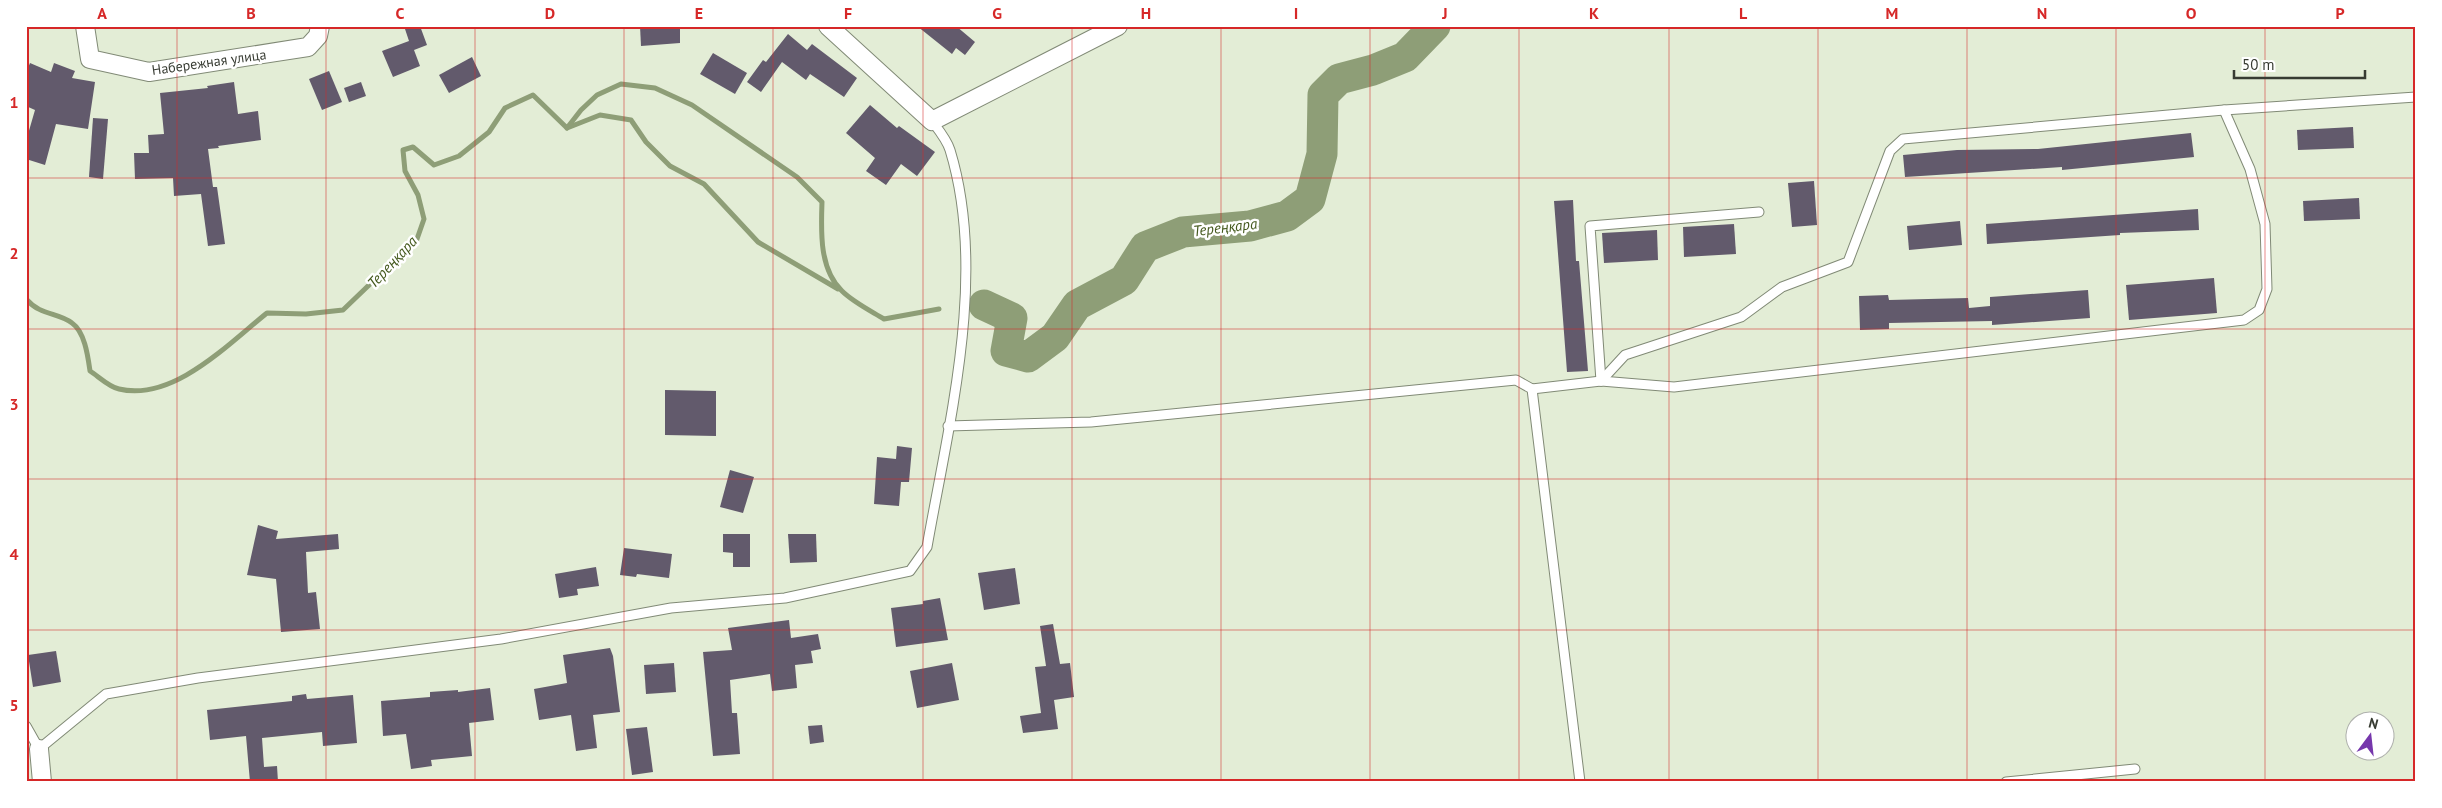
<svg xmlns="http://www.w3.org/2000/svg" width="2442" height="808" font-family="'PT Sans',sans-serif">
  <style>
    .lines { fill: none; stroke-linecap: round; stroke-linejoin: round }
    .stream { stroke: #8e9e77; stroke-width: 5 }
    .river { stroke: #8e9e77; stroke-width: 31 }
    .building { fill: #625a6c }
    .service-casing { stroke: #818a76; stroke-width: 11 }
    .minor-casing { stroke: #818a76; stroke-width: 20 }
    .service { stroke: #fff; stroke-width: 9 }
    .minor { stroke: #fff; stroke-width: 18 }
    .grid { fill: none; stroke: #d62828; stroke-width: 1; stroke-opacity: 0.55 }
    .labels { text-anchor: middle; dominant-baseline: central; stroke-width: 5; stroke-linejoin: round; paint-order: stroke }
    .street-label { font-size: 14px; fill: #373b32; stroke: #fff }
    .water-label { font-size: 15px; font-style: italic; fill: #44591d; stroke: #fff }
    .neatline { fill: none; stroke: #d62828; stroke-width: 2 }
    .grid-label { font-size: 16px; text-anchor: middle; font-weight: bold; fill: #d62828 }
  </style>
  <rect width="100%" height="100%" fill="#e3edd6"/>
  <g class="lines">
    <!-- stream -->
    <g class="stream">
      <polyline points="567,128 600,115 631,120 646,142 670,166 704,184 758,242 838,289"/>
      <path d="M26,299C41,316 57,312 72,323C85,332 88,357 90,371C98,376 109,387 119,389C173,402 228,344 267,313L306,314L343,310L417,239L424,219L418,195L405,171L403,150L413,147L434,165L459,156L489,132L505,108L533,95L567,128L581,110L597,95L621,84L655,88L692,105L797,177L822,202C821,231 819,269 842,291C853,302 871,311 884,319L939,309"/>
    </g>
    <!-- river -->
    <polyline class="river" points="984,305 1012,318 1006,351 1028,357 1055,337 1077,305 1124,280 1145,247 1183,232 1250,226 1287,216 1310,199 1322,154 1323,95 1339,79 1373,70 1405,57 1435,26"/>
  </g>
  <!-- building -->
  <g class="building">
    <polygon points="412,26 420,26 427,45 414,50 420,66 393,77 382,51 409,41 405,29"/>
    <polygon points="640,26 680,26 680,43 641,46"/>
    <polygon points="917,26 956,26 975,42 965,55 956,48 952,54"/>
    <polygon points="788,34 807,50 812,44 857,78 844,97 810,74 806,80 782,62 761,92 747,82 763,60 766,62"/>
    <polygon points="713,53 747,73 735,94 700,74"/>
    <polygon points="472,57 481,76 449,93 439,75"/>
    <polygon points="30,63 51,72 54,63 75,71 72,78 95,82 88,129 56,124 45,165 26,159 26,141 35,110 26,106 26,73"/>
    <polygon points="329,71 342,102 322,110 309,79"/>
    <polygon points="234,82 238,114 258,111 261,140 218,146 219,148 208,149 213,187 217,187 225,244 208,246 201,194 174,196 173,178 135,179 134,153 149,153 148,135 164,134 160,93 208,88 207,86"/>
    <polygon points="361,82 366,96 349,102 344,88"/>
    <polygon points="870,105 897,128 899,126 935,152 917,176 901,164 886,185 866,171 875,158 846,133"/>
    <polygon points="93,118 108,119 103,179 89,177"/>
    <polygon points="2353,127 2354,148 2298,150 2297,130"/>
    <polygon points="2191,133 2194,157 2062,170 2062,167 1905,177 1903,155 1957,150 2038,149"/>
    <polygon points="1814,181 1817,225 1792,227 1788,183"/>
    <polygon points="2359,198 2360,219 2304,221 2303,201"/>
    <polygon points="1573,200 1576,261 1579,261 1588,371 1567,372 1554,201"/>
    <polygon points="2198,209 2199,230 2120,233 2120,235 1987,244 1986,224"/>
    <polygon points="1960,221 1962,245 1909,250 1907,226"/>
    <polygon points="1734,224 1736,254 1684,257 1683,227"/>
    <polygon points="1657,230 1658,260 1604,263 1602,233"/>
    <polygon points="2214,278 2217,313 2129,320 2126,285"/>
    <polygon points="2088,290 2090,318 1992,325 1992,321 1889,323 1889,329 1860,330 1859,296 1888,295 1889,300 1968,298 1969,308 1990,306 1990,297"/>
    <polygon points="665,390 716,391 716,436 665,435"/>
    <polygon points="897,446 912,448 909,482 901,482 899,506 874,504 877,457 896,459"/>
    <polygon points="730,470 754,477 743,513 720,507"/>
    <polygon points="258,525 278,531 276,539 338,534 339,549 306,552 308,593 316,592 320,629 281,632 276,579 247,575"/>
    <polygon points="723,534 750,534 750,567 733,567 733,553 723,552"/>
    <polygon points="788,534 816,534 817,562 790,563"/>
    <polygon points="624,548 672,554 669,578 637,574 636,577 620,575"/>
    <polygon points="596,567 599,586 577,589 578,595 559,598 555,574"/>
    <polygon points="1015,568 1020,604 984,610 978,573"/>
    <polygon points="940,598 948,640 896,647 891,608 923,604 923,601"/>
    <polygon points="789,620 791,638 818,634 821,649 811,651 813,663 795,665 797,688 772,691 770,674 730,680 732,713 737,713 740,754 713,756 703,652 732,650 728,628"/>
    <polygon points="1053,624 1060,664 1070,663 1074,697 1054,700 1058,729 1023,733 1020,716 1041,713 1035,667 1046,666 1040,626"/>
    <polygon points="610,648 613,656 620,712 593,715 597,748 576,751 571,715 539,720 534,689 567,683 563,655"/>
    <polygon points="56,651 61,682 33,687 28,655"/>
    <polygon points="674,663 676,692 646,694 644,665"/>
    <polygon points="952,663 959,700 917,708 910,671"/>
    <polygon points="490,688 494,720 469,723 472,756 431,760 432,766 411,769 406,734 383,736 381,701 430,697 430,692 458,690 458,692"/>
    <polygon points="306,694 307,699 353,695 357,743 323,746 322,732 262,738 264,767 277,766 278,782 250,782 246,736 210,740 207,710 292,701 292,696"/>
    <polygon points="822,725 824,742 810,744 808,726"/>
    <polygon points="647,727 653,772 632,775 626,729"/>
  </g>
  <g class="lines">
    <!-- service casing -->
    <g class="service-casing">
      <g id="service">
        <polyline points="1601,381 1625,355 1741,317 1782,287 1848,262 1890,151 1903,139 2224,110 2416,97"/>
        <polyline points="1601,381 1590,226 1759,212"/>
        <polyline points="1532,389 1601,381 1674,387 2244,320 2259,310 2267,289 2265,224 2250,169 2224,110"/>
        <polyline points="948,426 1091,422 1516,380 1532,389 1580,782"/>
        <path d="M26,726L39,749L106,694L198,678L501,639L671,608L785,598L910,571L927,547C949,422 988,274 950,150C947,140 938,129 932,121"/>
        <polyline points="2006,782 2135,769"/>
      </g>
    </g>
    <!-- minor casing -->
    <g class="minor-casing">
      <g id="minor">
        <polyline points="85,26 90,59 149,72 308,47 318,36 320,26"/>
        <polyline points="828,26 932,121 1118,26"/>
        <polyline points="39,749 42,782"/>
      </g>
    </g>
    <!-- service -->
    <use href="#service" class="service"/>
    <!-- minor -->
    <use href="#minor" class="minor"/>
  </g>
  <!-- grid -->
  <path class="grid" d="M177,26V782M326,26V782M475,26V782M624,26V782M773,26V782M923,26V782M1072,26V782M1221,26V782M1370,26V782M1519,26V782M1669,26V782M1818,26V782M1967,26V782M2116,26V782M2265,26V782M26,178H2416M26,329H2416M26,479H2416M26,630H2416"/>
  <g class="labels">
    <!-- street labels -->
    <g class="street-label">
      <text transform="translate(209 62) rotate(-8)">Набережная улица</text>
    </g>
    <!-- water labels -->
    <g class="water-label">
      <text transform="translate(1225 227) rotate(-7)">Тереңқара</text>
      <text transform="translate(392 262) rotate(-47)">Тереңқара</text>
    </g>
  </g>
  <!-- border -->
  <rect width="2442" height="808" fill="none" stroke="#ffffff" stroke-width="55"/>
  <!-- north arrow -->
  <g transform="translate(2370 736) rotate(15)"><circle r="24" fill="#ffffff" stroke="#afb1ad"/>
  <path d="M0-4L9 19L0 12L-9 19Z" fill="#7637ac"/>
  <text y="-8" font-size="14" font-weight="bold" text-anchor="middle" fill="#373b32">N</text>
  </g>
  <!-- scale -->
  <path d="M2234 70v8h131v-8" fill="none" stroke="#373b32" stroke-width="2.5"/>
  <text x="2242" y="70" font-size="15" fill="#373b32" stroke="#ffffff" stroke-width="4" paint-order="stroke">50 m</text>
  <rect x="28" y="28" width="2386" height="752" class="neatline"/>
  <g class="grid-label">
    <text x="102" y="19">A</text>
    <text x="251" y="19">B</text>
    <text x="400" y="19">C</text>
    <text x="550" y="19">D</text>
    <text x="699" y="19">E</text>
    <text x="848" y="19">F</text>
    <text x="997" y="19">G</text>
    <text x="1146" y="19">H</text>
    <text x="1296" y="19">I</text>
    <text x="1445" y="19">J</text>
    <text x="1594" y="19">K</text>
    <text x="1743" y="19">L</text>
    <text x="1892" y="19">M</text>
    <text x="2042" y="19">N</text>
    <text x="2191" y="19">O</text>
    <text x="2340" y="19">P</text>
    <text x="14" y="108">1</text>
    <text x="14" y="259">2</text>
    <text x="14" y="410">3</text>
    <text x="14" y="560">4</text>
    <text x="14" y="711">5</text>
  </g>
</svg>
